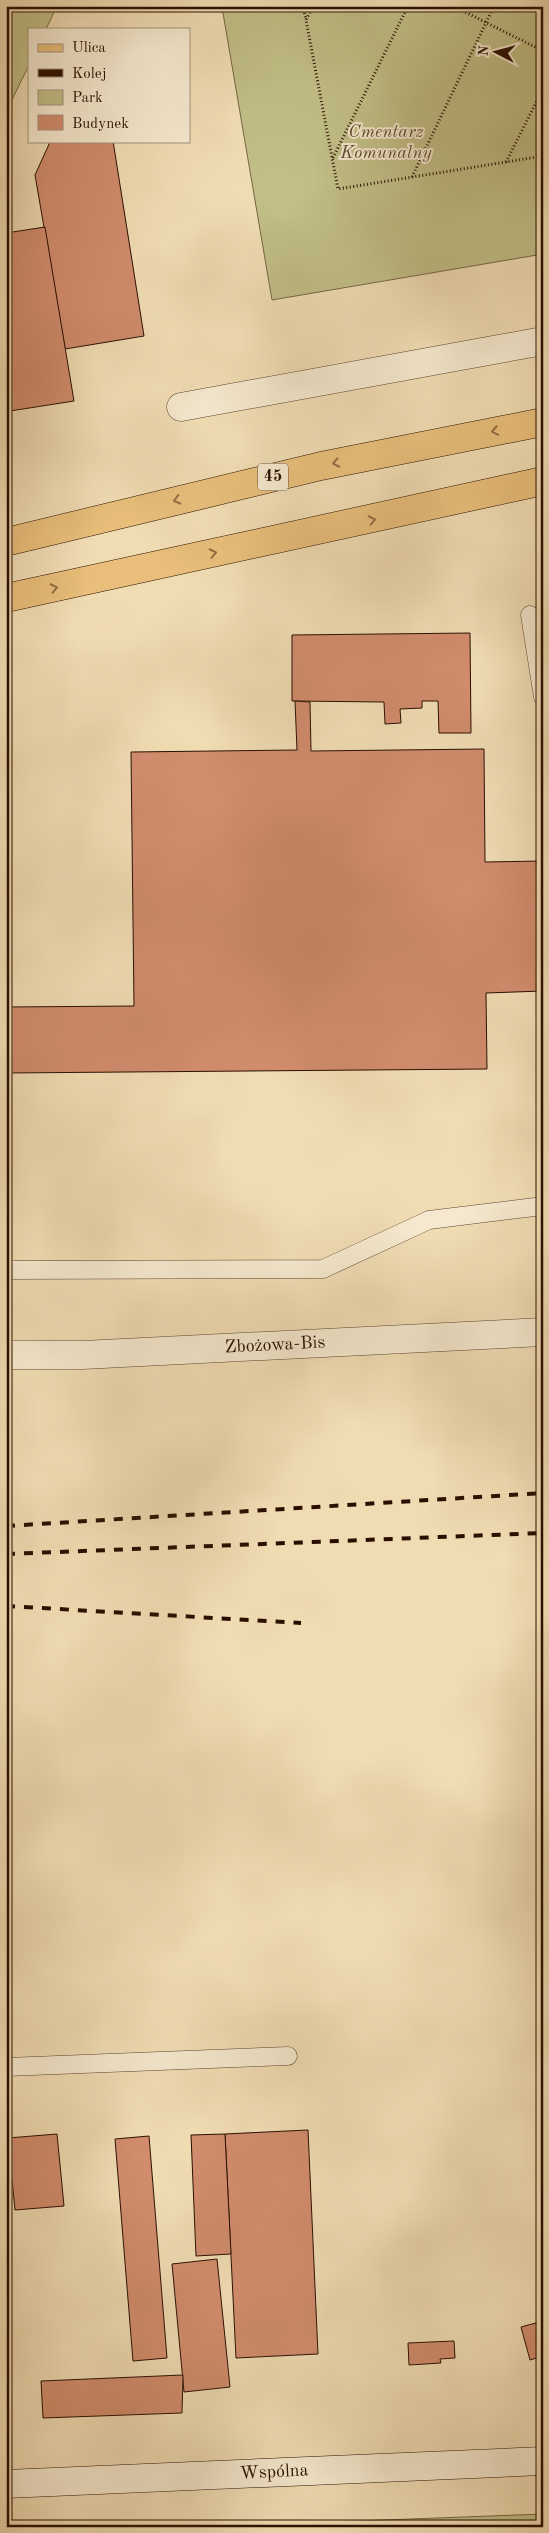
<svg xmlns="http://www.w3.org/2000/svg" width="549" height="2533" font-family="'Old Standard TT',serif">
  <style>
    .green { fill: #c1be87; stroke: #766644 }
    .building { fill: #d18c6d; stroke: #2a0f00 }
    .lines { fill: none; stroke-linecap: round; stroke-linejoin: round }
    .lane-casing { stroke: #5c422d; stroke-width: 19 }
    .street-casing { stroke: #5c422d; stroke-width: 29 }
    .secondary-casing { stroke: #2a0f00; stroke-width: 29 }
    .primary-casing { stroke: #2a0f00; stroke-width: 29 }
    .path { stroke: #2a0f00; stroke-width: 3; stroke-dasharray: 1 2.5; stroke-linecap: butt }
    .lane { stroke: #f5e8ce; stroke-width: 18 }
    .street { stroke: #f5e8ce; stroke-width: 28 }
    .secondary { stroke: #f5e8ce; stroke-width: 28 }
    .primary { stroke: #e8be7a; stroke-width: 28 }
    .rail { stroke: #2a0f00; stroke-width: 4; stroke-dasharray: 9 9; stroke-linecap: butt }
    .oneway { stroke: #926f43 }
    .labels { text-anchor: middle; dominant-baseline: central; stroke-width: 4; stroke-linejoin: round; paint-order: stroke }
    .shield { fill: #f5e8ce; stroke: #67503e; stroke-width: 1 }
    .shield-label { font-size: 16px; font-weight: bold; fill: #2a0f00 }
    .park-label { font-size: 18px; font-style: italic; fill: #5f4c2f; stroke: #f5e8ce }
    .street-label { font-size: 18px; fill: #2a0f00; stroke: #f5e8ce }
  </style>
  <rect width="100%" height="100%" fill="#f0dcb3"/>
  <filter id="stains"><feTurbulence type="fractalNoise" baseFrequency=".004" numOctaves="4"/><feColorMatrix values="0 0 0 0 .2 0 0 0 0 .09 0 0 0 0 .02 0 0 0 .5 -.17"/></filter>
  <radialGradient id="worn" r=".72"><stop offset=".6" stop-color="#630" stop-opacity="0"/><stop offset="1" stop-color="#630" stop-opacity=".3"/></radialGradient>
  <!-- green -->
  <g class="green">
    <polygon points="6,6 57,6 46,29 29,29 29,65 6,112"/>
    <polygon points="208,6 543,6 543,254 272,300 223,13"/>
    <polygon points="543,2514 543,2527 198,2527"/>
  </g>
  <!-- building -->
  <g class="building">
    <polygon points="57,141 113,141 144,336 65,349 35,175 50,142"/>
    <polygon points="45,227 74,401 10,411 6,386 6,299 12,299 6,265 6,233"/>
    <polygon points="470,633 471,733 439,733 438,701 422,701 422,708 400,709 401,723 385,724 384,702 292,701 292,635"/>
    <polygon points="295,701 310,702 311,751 484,749 485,862 543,861 543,991 486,993 487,1069 6,1073 6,1007 134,1006 131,752 297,750"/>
    <polygon points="308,2130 318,2354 236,2358 225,2134"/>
    <polygon points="57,2134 64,2206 15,2210 8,2138"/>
    <polygon points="225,2134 231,2254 196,2256 191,2135"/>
    <polygon points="149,2136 167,2358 133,2361 115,2139"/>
    <polygon points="217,2259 230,2387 184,2392 172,2264"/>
    <polygon points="543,2321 543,2356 530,2360 521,2327"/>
    <polygon points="454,2341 455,2358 440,2359 441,2363 409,2365 408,2343"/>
    <polygon points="183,2375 182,2413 43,2418 41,2381"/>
  </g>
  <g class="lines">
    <!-- lane casing -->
    <g class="lane-casing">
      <g id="lane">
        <polyline points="530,615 543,697"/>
        <polyline points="6,1270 323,1269 429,1220 543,1206"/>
        <polyline points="6,2067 288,2056"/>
      </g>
    </g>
    <!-- street casing -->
    <g class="street-casing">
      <g id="street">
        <polyline points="181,407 543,341"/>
        <polyline points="6,1355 83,1355 543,1332"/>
      </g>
    </g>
    <!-- secondary casing -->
    <g class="secondary-casing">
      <polyline id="secondary" points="6,2484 543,2461"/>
    </g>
    <!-- primary casing -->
    <g class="primary-casing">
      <g id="primary">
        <polyline points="6,542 321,466 543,422"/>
        <polyline points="6,598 543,481"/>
      </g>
    </g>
    <!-- path -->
    <g class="path">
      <polyline points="303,6 306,20"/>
      <polyline points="313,6 306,20 338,189 543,156"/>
      <polyline points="453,6 543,51"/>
      <polyline points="333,158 408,6"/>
      <polyline points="506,162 543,89"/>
      <polyline points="412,177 494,6"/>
    </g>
    <!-- lane -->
    <use href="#lane" class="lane"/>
    <!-- street -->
    <use href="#street" class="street"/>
    <!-- secondary -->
    <use href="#secondary" class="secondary"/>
    <!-- primary -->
    <use href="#primary" class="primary"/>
    <!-- rail -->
    <g class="rail">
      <polyline points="6,1526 543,1493"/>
      <polyline points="6,1554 543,1533"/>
      <polyline points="6,1606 301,1623"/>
    </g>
  </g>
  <!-- one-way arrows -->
  <defs><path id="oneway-chevron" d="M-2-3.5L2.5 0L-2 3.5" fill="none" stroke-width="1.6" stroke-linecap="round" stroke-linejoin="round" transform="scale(1.25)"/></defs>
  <g class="oneway">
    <use href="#oneway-chevron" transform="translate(495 431) rotate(169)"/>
    <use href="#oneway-chevron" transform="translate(336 463) rotate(168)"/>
    <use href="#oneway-chevron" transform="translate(177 500) rotate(166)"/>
    <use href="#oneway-chevron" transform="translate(372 520) rotate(-12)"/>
    <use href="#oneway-chevron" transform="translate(213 553) rotate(-12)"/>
    <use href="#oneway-chevron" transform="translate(54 588) rotate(-12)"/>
  </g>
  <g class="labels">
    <!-- shield labels -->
    <rect class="shield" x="258" y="463.5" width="30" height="27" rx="4"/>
    <g class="shield-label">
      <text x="273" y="477">45</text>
    </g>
    <!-- park labels -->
    <g class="park-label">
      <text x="386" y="132">Cmentarz<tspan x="386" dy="21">Komunalny</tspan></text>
    </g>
    <!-- street labels -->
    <g class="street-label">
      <text transform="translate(275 1345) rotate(-3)">Zbożowa-Bis</text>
      <text transform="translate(274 2472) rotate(-3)">Wspólna</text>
    </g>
  </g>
  <!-- margin -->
  <rect width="549" height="2533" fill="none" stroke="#f0dcb3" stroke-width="25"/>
  <rect x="8" y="8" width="534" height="2518" fill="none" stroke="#2a0f00" stroke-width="2.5"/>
  <rect x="12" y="12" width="524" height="2508" fill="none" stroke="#2a0f00"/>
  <!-- legend -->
  <rect x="28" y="28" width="162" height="115" fill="#f5e8ce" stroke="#a4917c"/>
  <rect x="38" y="44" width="25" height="8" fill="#e8be7a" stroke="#a4917c"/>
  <text x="72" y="52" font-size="15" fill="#2a0f00">Ulica</text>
  <rect x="38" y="69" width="25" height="8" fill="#2a0f00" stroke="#a4917c"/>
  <text x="72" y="78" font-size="15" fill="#2a0f00">Kolej</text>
  <rect x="38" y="90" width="25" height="15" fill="#c1be87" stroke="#a4917c"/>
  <text x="72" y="102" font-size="15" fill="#2a0f00">Park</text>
  <rect x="38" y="115" width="25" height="15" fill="#d18c6d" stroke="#a4917c"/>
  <text x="72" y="128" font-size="15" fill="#2a0f00">Budynek</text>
  <!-- north arrow -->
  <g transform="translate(496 52) rotate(276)" stroke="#f5e8ce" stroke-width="4" paint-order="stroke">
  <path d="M0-4L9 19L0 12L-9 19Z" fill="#2a0f00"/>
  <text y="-8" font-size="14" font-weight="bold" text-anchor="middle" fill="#2a0f00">N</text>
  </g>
  <rect width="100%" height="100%" filter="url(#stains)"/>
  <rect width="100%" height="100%" fill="url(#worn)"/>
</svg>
